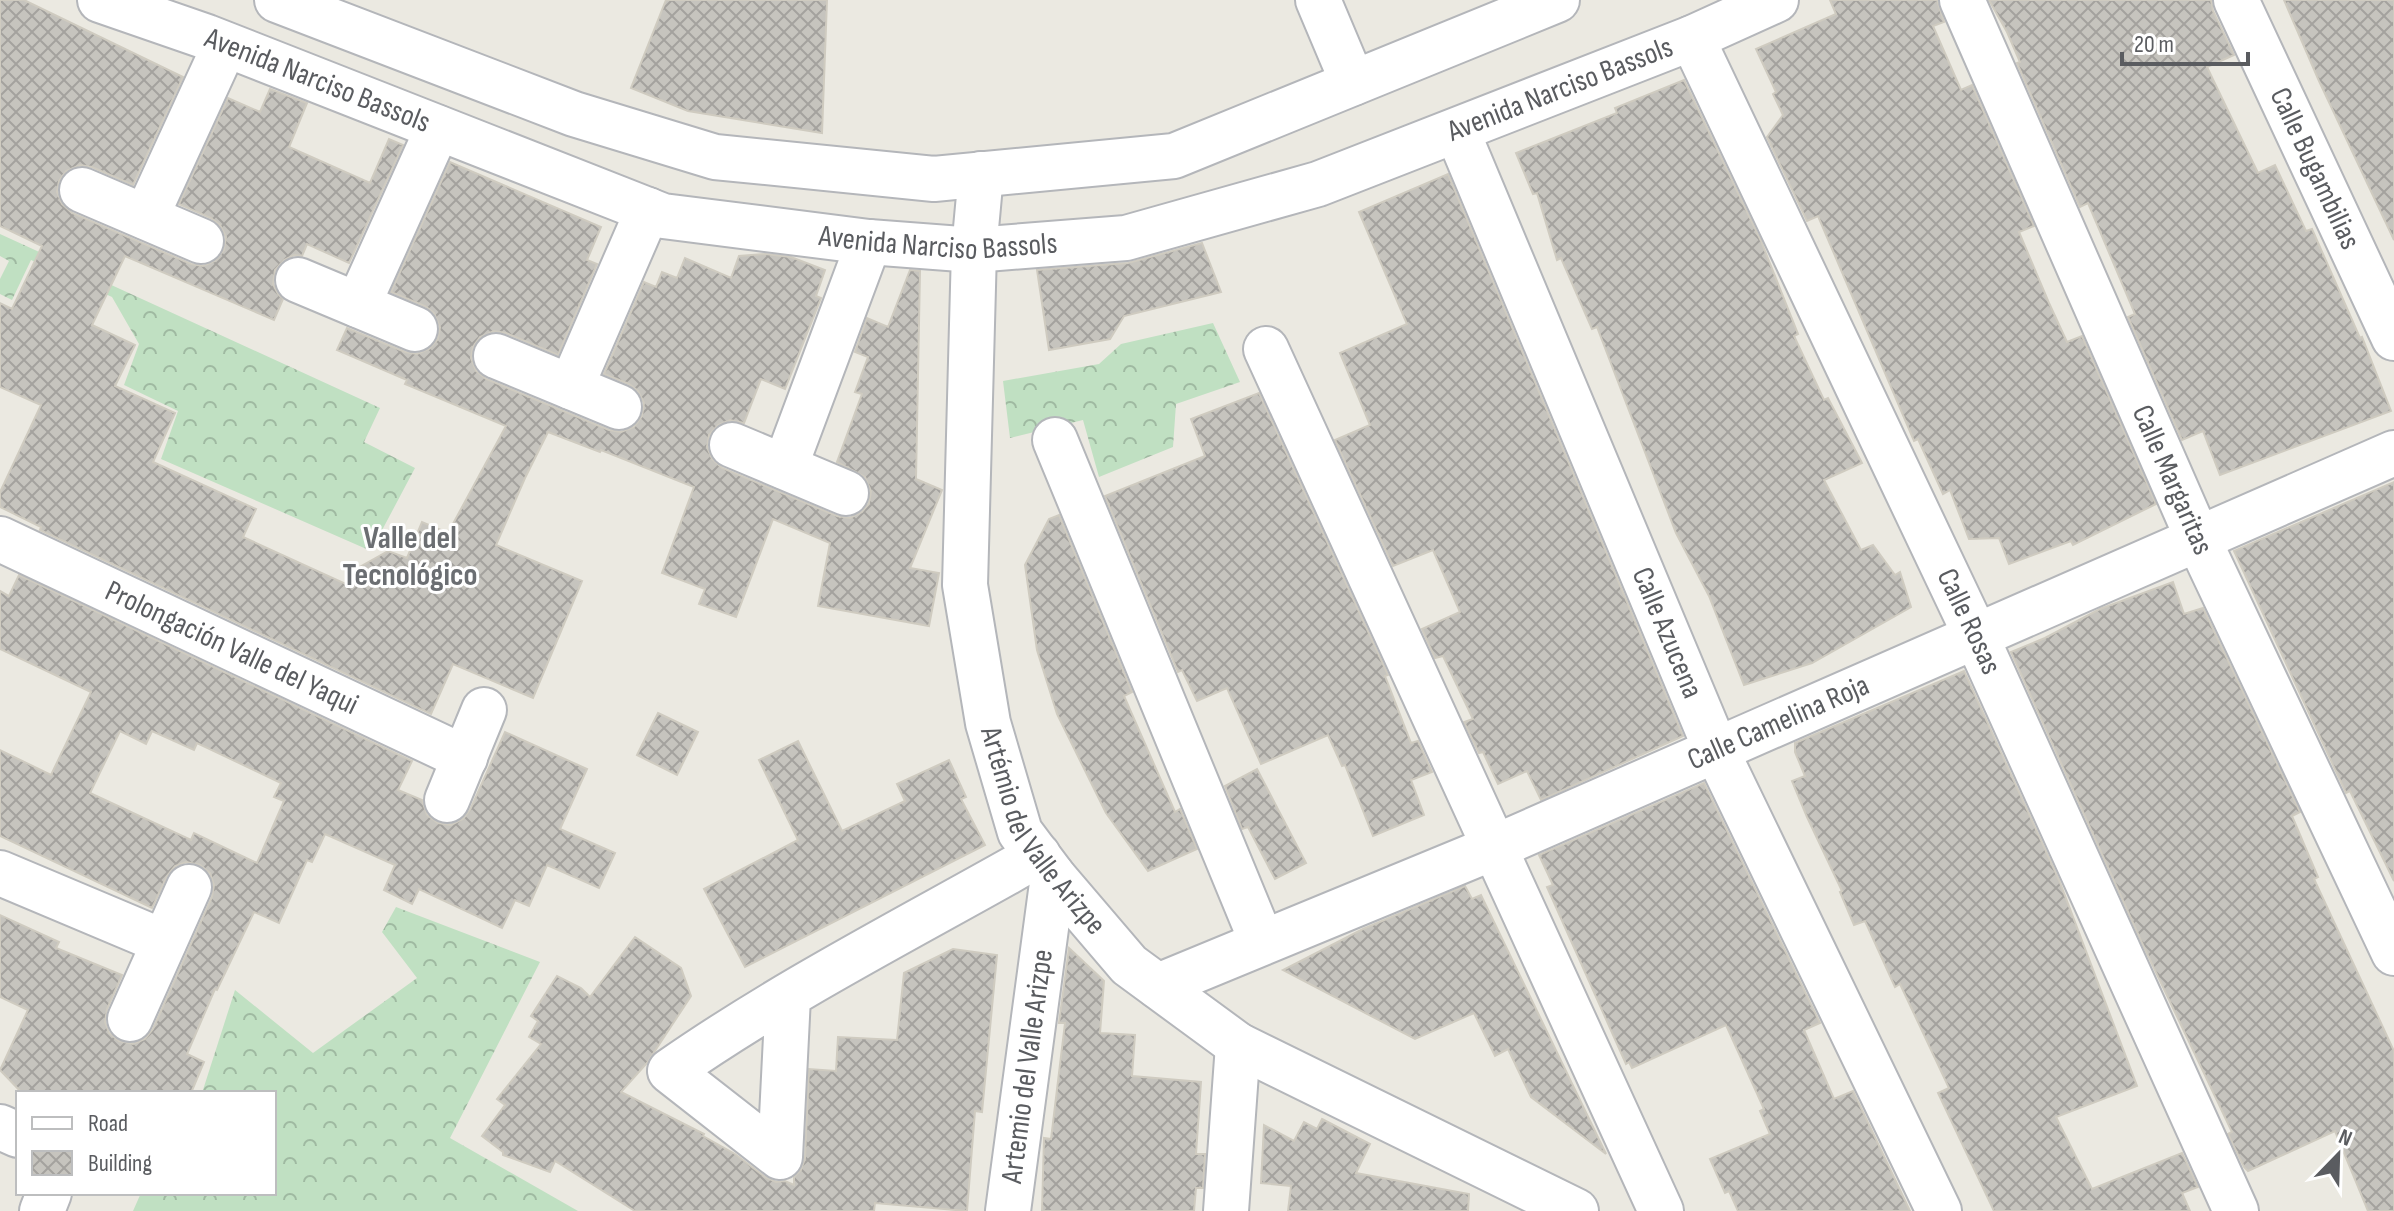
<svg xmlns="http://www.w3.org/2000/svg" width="2394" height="1211" font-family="'Sofia Sans Condensed',sans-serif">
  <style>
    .forest { fill: url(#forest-crowns) }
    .building { fill: url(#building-cross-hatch); stroke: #cfcbc0; stroke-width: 2; fill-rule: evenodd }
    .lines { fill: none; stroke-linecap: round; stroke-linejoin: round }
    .minor-casing { stroke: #b4b6ba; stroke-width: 48 }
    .minor { stroke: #fff; stroke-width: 44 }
    .labels { text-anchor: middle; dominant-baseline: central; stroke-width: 6; stroke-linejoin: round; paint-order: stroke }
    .street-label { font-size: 30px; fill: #5a5c60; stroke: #fff }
    .neighbourhood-label { font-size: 32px; font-weight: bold; fill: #6b6e72; stroke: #fff }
  </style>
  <defs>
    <pattern id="forest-crowns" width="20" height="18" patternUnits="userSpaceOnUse" patternTransform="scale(2)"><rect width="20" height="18" fill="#c0e0c2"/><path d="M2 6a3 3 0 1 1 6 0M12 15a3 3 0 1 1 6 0" fill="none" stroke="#9fb9a1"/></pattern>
    <pattern id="building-cross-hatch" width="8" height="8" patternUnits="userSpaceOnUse" patternTransform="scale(2)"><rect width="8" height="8" fill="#c6c4be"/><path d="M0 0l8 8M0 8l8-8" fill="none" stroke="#a4a29e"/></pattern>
  </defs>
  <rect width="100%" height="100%" fill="#ebe9e1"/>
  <!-- forest -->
  <g class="forest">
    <polygon points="0,234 380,408 364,442 415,468 371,551 161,459 178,411 124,385 139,344 112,297 31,260 12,300 0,294 0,279 9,261 0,256"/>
    <polygon points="1213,323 1240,382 1176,404 1173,447 1099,477 1083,420 1010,438 1003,381 1099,364 1121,344"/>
    <polygon points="396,907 540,962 450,1138 578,1211 133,1211 141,1193 274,1193 274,1093 202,1093 235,990 313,1053 417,978 382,932"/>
  </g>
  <!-- building -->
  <g class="building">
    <polygon points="0,0 24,0 183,77 133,185 92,167 80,165 66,171 59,181 57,192 62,204 72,213 191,264 203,266 215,261 224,250 226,237 220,225 211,218 179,204 228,98 260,112 270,89 307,103 289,147 370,183 389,139 403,145 349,263 307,244 302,256 294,255 284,260 275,270 273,284 278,294 283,299 274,320 125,256 92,325 135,345 115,386 175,413 153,462 256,509 243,537 350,586 358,568 388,551 407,558 422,522 448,533 506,426 405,384 407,380 337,350 347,328 405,352 417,354 429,349 438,339 440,327 434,313 425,306 391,292 450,162 601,227 587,260 597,264 558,355 506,333 494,331 480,337 473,347 471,358 476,371 486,379 609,430 621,432 634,427 642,416 644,403 638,391 629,384 604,374 644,282 656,287 662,272 677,278 685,258 731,278 739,256 765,254 791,257 825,270 816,296 821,298 785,389 761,379 744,423 730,420 718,425 709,435 707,447 712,459 722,468 837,516 850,518 862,512 869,503 871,491 865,477 837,462 862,394 855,392 868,357 855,352 867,318 888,327 910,270 920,271 916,479 942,490 910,568 939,573 929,626 818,606 830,543 773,519 736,617 699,604 705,589 662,573 694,487 601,450 600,452 548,432 525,478 496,545 582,581 533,698 453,664 431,714 40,530 41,527 0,507 0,492 41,405 0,387 0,303 12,309 42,246 0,226"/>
    <polygon points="666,0 827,0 822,133 688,111 631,88"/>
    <polygon points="1830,0 1937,0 1944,22 1933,26 1961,90 1972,85 2034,226 2019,232 2049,303 2067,342 2082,336 2156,504 2073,545 2071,541 2009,564 1999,538 1969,539 1950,490 1943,494 1918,439 1914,441 1818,216 1807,221 1767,137 1783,115 1773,94 1776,92 1756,49 1836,14"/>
    <polygon points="1989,0 2211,0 2213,11 2234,55 2207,67 2258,173 2275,165 2306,231 2312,229 2360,338 2362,337 2391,411 2220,475 2203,431 2182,440 2128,317 2135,314 2088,203 2080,207 2017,63 2020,62 2007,32"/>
    <polygon points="2284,0 2394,0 2394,240 2319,81"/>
    <polygon points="1684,80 1761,241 1798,334 1794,336 1824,400 1828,398 1862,463 1824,480 1861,550 1873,545 1895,575 1900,572 1911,607 1812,663 1744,685 1709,596 1676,533 1597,327 1592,329 1561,258 1557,260 1537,193 1533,194 1516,153 1617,113 1615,108"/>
    <polygon points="1448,174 1683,736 1541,800 1527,771 1498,784 1483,752 1479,753 1464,722 1473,719 1443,656 1435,658 1422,629 1460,612 1433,550 1393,566 1335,440 1370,425 1340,353 1407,324 1359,212"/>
    <polygon points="1202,243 1221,292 1124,316 1110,339 1049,350 1037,270 1128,263"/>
    <polygon points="1259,393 1388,675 1385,676 1411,743 1418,741 1432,772 1411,780 1424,815 1373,836 1345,765 1342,766 1328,735 1261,764 1227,688 1197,701 1182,670 1178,672 1105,496 1205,456 1191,419"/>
    <polygon points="2394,482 2394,881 2350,791 2346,793 2234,551"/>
    <polygon points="1059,515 1132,692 1124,696 1175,812 1180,809 1197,849 1148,871 1106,813 1057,714 1037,650 1025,565 1049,519"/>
    <path d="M19,575L412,761L398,790L422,800L427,815L438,823L451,825L463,819L470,810L505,732L587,769L560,829L615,853L599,888L547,865L529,906L515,900L502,928L419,889L412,904L384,890L395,865L325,834L312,862L307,860L279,923L254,912L217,990L215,989L187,1054L204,1062L191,1093H22L0,1070L28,1010L0,997V915L59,942L56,948L122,975L107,1009L105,1022L109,1033L119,1041L133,1044L145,1039L153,1029L212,897L214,885L210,873L200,865L186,862L175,866L167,876L152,908L0,836V750L51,775L91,692L0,649V591L9,596ZM120,731L146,744L152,731L194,750L197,743L281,783L274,797L284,801L257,863L194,833L191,840L90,793Z"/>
    <polygon points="2173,582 2184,614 2203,608 2300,812 2292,816 2318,877 2314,879 2394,1051 2394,1211 2368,1211 2335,1131 2248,1171 2244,1167 2228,1134 2232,1132 2143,945 2011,652 2045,638 2100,609"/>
    <polygon points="1964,671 2059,880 2137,1086 2056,1117 2092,1189 2182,1153 2198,1187 2182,1193 2190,1211 1994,1211 1938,1093 1949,1088 1900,984 1895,987 1865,921 1854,925 1840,892 1842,891 1807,817 1792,781 1805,776 1795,752 1795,743"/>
    <polygon points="658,713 698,732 677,775 637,755"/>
    <polygon points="798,741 842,831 905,801 897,784 949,760 966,797 961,799 985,845 745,967 704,889 798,840 759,760"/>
    <polygon points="1257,769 1306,863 1275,879 1248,827 1242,829 1225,786"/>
    <polygon points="1704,783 1820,1023 1804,1030 1834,1099 1853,1091 1910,1211 1738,1211 1729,1191 1725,1193 1710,1159 1770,1134 1760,1111 1764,1109 1726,1025 1632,1068 1629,1062 1626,1064 1547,887 1553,885 1539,855"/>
    <polygon points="1465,886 1472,899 1481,895 1606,1154 1531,1097 1508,1049 1495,1056 1474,1013 1415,1039 1283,970 1363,929"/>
    <polygon points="635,937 681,968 691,996 647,1063 621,1092 704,1134 703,1136 735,1154 765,1177 776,1182 785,1181 794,1185 794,1177 801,1170 805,1158 809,1069 836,1071 838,1037 897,1040 904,973 953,949 997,955 982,1112 975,1111 967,1211 875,1203 874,1211 635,1211 555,1161 550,1172 503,1155 503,1152 482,1136 505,1105 497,1099 541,1044 529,1037 538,1021 531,1016 557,976 581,988 590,997"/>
    <polygon points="1069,948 1104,981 1100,1033 1135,1035 1132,1076 1201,1082 1196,1154 1205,1154 1203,1188 1196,1188 1194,1211 1042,1211 1044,1138 1051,1139 1065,1023 1059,1023"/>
    <polygon points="1322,1119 1370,1144 1356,1173 1469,1194 1468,1211 1288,1211 1291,1186 1261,1183 1264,1125 1294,1141 1304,1122 1317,1129"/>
  </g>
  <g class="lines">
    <!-- minor casing -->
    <g class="minor-casing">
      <g id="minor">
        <path id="s1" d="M100,0L207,37L663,216L869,242L974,250L1126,238L1318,184L1692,38L1776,0"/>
        <polyline points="277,0 574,114 715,157 934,179 1174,156 1557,0"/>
        <polyline points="1318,0 1353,83"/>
        <path id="s2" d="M1962,0L2198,539L2394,953"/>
        <path id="s3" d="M2236,0L2394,338"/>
        <path id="s4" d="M1692,38L1976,636L2236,1211"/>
        <path id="s5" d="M1457,131L1716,750L1939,1211"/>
        <path id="s6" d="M981,174L974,250L965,585L988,723L1020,832L1053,876L1129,965L1238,1045L1576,1211"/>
        <polyline points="82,190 201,241"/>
        <polyline points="146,217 225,45"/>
        <polyline points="298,280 415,329"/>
        <polyline points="358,305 438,128"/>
        <polyline points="1266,349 1661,1211"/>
        <polyline points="496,356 619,407"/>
        <polyline points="571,387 648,210"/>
        <polyline points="1055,440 1262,942"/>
        <polyline points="732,445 846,493"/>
        <polyline points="785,467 869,242"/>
        <path id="s7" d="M0,539L465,758"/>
        <polyline points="447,800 484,710"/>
        <polyline points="0,873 164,942"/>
        <path id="s8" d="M1158,986L1495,847L2394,453"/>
        <path d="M788,997L780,1157L670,1071C786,990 915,925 1038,855"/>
        <polyline points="130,1019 189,887"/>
        <polyline points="0,1127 18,1135"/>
        <polyline points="42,1211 49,1193"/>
        <path id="s9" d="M1008,1211L1053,876"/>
        <polyline points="1226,1211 1238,1045"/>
      </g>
    </g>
    <!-- minor -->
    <use href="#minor" class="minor"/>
  </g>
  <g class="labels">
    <!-- street labels -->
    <g class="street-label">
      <text stroke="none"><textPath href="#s1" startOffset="232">Avenida Narciso Bassols</textPath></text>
      <text stroke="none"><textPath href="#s1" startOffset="1528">Avenida Narciso Bassols</textPath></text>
      <text stroke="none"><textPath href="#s3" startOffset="186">Calle Bugambilias</textPath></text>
      <text stroke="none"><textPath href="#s1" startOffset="880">Avenida Narciso Bassols</textPath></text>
      <text stroke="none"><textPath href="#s2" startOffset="524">Calle Margaritas</textPath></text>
      <text stroke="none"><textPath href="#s4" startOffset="646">Calle Rosas</textPath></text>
      <text stroke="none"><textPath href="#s5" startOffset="544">Calle Azucena</textPath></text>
      <text stroke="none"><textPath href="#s7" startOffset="256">Prolongación Valle del Yaqui</textPath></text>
      <text stroke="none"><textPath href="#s8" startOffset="674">Calle Camelina Roja</textPath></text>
      <text stroke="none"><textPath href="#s6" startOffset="674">Artémio del Valle Arizpe</textPath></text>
      <text stroke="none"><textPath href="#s9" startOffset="146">Artemio del Valle Arizpe</textPath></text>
    </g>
    <!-- neighbourhood labels -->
    <g class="neighbourhood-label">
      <text x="410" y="538">Valle del<tspan x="410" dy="37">Tecnológico</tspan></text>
    </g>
  </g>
  <!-- legend -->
  <rect x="16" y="1091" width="260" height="104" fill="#ffffff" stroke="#bdbebf" stroke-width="2"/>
  <rect x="32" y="1117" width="40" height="12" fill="#ffffff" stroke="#bdbebf" stroke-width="2"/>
  <text x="88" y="1131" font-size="24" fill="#5a5c60">Road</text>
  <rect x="32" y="1151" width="40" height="24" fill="url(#building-cross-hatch)" stroke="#bdbebf" stroke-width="2"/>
  <text x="88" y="1171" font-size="24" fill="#5a5c60">Building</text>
  <!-- north arrow -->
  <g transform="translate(2338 1155) rotate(23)" stroke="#ffffff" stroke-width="6" paint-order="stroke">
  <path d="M0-6L14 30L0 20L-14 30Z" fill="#5a5c60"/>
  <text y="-12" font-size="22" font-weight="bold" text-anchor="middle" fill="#5a5c60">N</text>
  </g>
  <!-- scale -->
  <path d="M2122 52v12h126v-12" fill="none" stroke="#5a5c60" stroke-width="4"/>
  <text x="2134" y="52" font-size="24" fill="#5a5c60" stroke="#ffffff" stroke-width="6" paint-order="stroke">20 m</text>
</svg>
